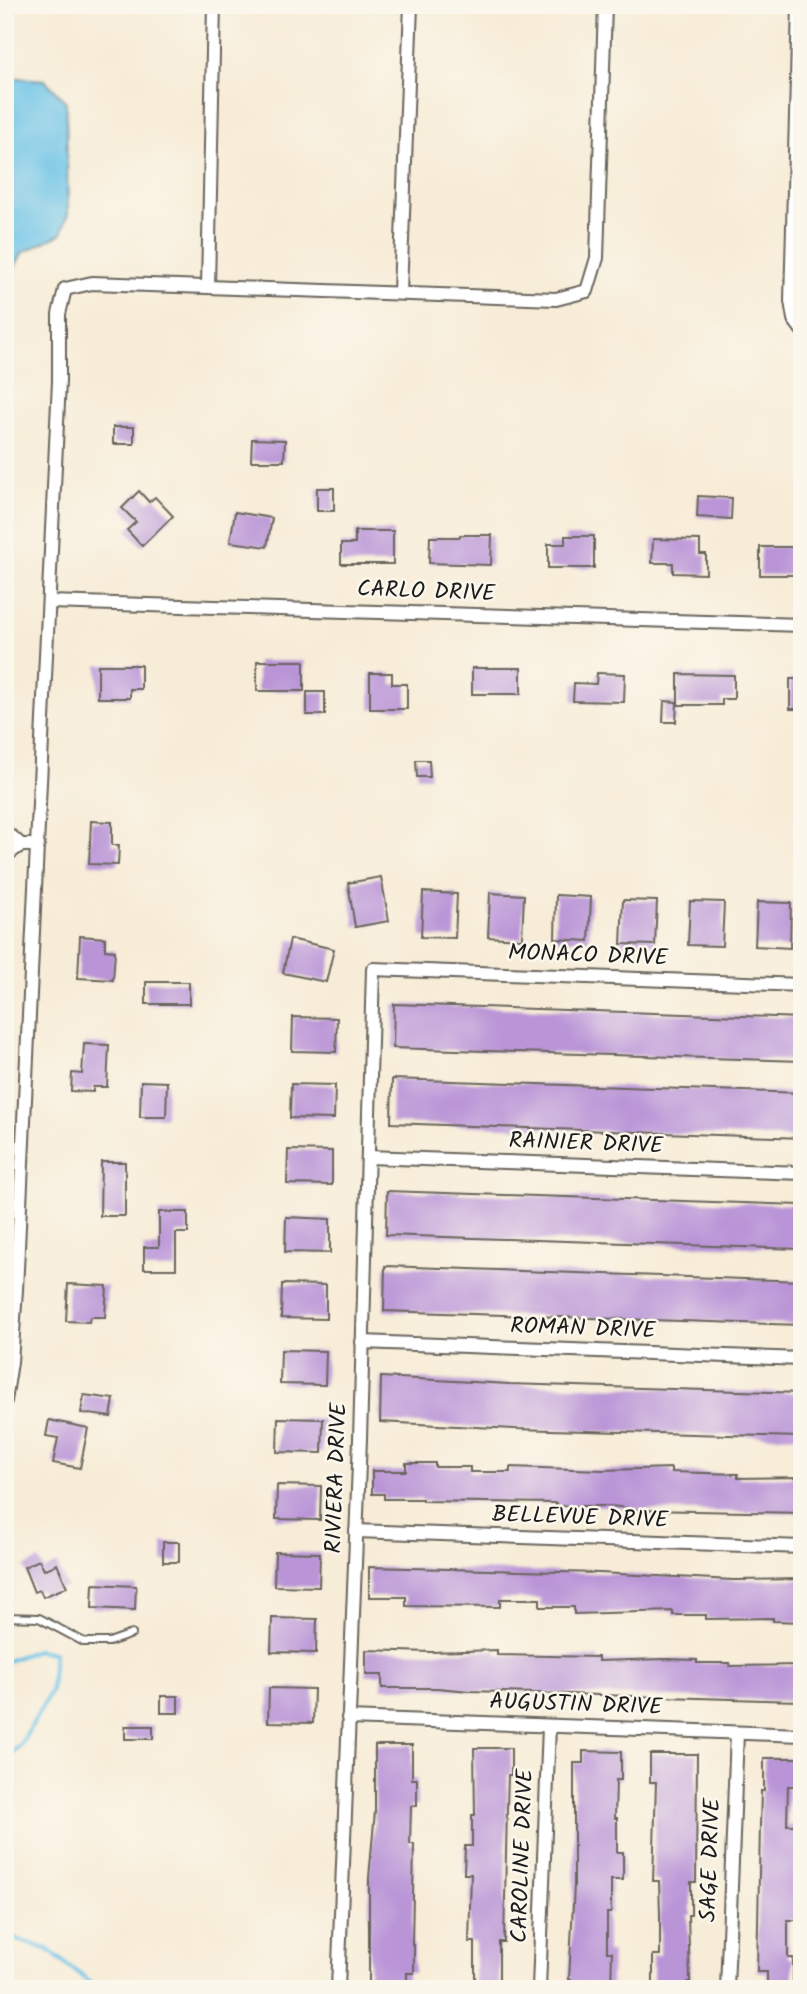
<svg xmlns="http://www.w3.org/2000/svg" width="807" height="1994" font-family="Kalam,sans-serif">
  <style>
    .water { fill: #6ac2e7; stroke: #436f82; stroke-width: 2 }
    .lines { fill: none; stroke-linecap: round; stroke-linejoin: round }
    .stream { stroke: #6ac2e7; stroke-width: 4.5 }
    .building { fill: #b994d7 }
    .service-casing { stroke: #69655d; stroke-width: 10 }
    .minor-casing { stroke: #69655d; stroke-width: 16 }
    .service { stroke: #fff; stroke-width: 6 }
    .minor { stroke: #fff; stroke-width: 12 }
    .labels { text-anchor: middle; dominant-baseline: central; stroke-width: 5; stroke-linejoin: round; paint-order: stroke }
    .street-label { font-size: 23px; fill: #1c1c1c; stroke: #fbf7ec }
  </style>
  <rect width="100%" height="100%" fill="#fbf7ec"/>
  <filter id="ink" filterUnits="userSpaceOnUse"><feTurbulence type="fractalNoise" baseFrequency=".0143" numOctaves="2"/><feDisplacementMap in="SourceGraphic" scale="14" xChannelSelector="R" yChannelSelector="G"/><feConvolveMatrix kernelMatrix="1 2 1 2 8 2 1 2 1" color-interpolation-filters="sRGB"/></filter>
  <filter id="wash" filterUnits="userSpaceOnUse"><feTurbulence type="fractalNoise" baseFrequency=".00686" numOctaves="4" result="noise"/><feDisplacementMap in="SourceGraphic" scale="28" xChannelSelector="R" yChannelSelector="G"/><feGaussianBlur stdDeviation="1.57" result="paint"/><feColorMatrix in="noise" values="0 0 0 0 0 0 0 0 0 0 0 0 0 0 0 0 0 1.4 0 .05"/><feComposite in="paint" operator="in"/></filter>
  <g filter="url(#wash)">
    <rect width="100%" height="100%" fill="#f7ecd7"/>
    <!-- water -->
    <polygon class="water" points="5,77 45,80 66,102 68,214 61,234 22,253 10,278 5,302"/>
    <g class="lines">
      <!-- stream -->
      <g class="stream">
        <polyline points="5,1662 36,1650 54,1653 51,1691 21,1744 5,1761"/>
        <polyline points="5,1936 47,1949 93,1985 95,1989"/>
      </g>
    </g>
    <g id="blocks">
      <!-- building -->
      <g class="building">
        <rect x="113" y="427" width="21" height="17"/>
        <polygon points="252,439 285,440 284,461 251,461"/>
        <rect x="317" y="488" width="17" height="23"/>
        <polygon points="139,491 149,502 155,497 173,516 142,546 127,530 136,522 122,508"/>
        <polygon points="698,496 732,498 731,519 697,517"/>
        <polygon points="235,512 272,518 267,547 230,542"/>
        <polygon points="355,531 393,531 393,564 341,564 341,544 355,544"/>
        <polygon points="460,535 492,535 491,565 429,563 430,537 460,537"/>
        <polygon points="565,536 594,536 594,568 548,568 548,544 565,544"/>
        <polygon points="653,539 700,540 700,554 706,554 706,574 673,573 673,563 652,563"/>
        <polygon points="760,547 796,547 796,556 802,556 802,575 760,575"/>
        <rect x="257" y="661" width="47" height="30"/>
        <polygon points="98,665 141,665 141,689 130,689 130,698 98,698"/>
        <rect x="472" y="668" width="49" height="26"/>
        <polygon points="370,673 392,673 392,684 407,684 407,709 370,709"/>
        <polygon points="597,673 625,674 624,702 573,701 574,683 596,684"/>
        <polygon points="678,674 734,675 734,699 722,699 722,705 678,705"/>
        <rect x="790" y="679" width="12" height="30"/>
        <rect x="307" y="692" width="18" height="23"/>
        <polygon points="664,701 677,702 676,722 663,722"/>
        <polygon points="416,760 429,760 430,777 417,777"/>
        <polygon points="91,821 112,822 112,845 119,845 118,865 89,864"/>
        <polygon points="381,877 389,921 355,927 348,883"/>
        <polygon points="423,892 457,894 455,938 421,937"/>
        <polygon points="490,893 524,895 522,939 488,937"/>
        <polygon points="556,895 591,897 589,941 555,939"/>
        <polygon points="623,900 657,901 655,945 621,944"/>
        <polygon points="690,901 724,902 722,946 688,945"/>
        <polygon points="757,902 791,903 790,948 755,946"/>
        <polygon points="80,936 105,938 105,950 115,951 113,980 78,978"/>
        <polygon points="290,939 334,949 326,982 283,973"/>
        <rect x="146" y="982" width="43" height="22"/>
        <polygon points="394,1004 802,1018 802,1061 393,1048"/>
        <polygon points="293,1017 337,1018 336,1052 292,1051"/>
        <polygon points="84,1044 109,1045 107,1087 93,1087 93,1092 71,1091 72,1073 82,1074"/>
        <polygon points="392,1079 802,1093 802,1138 391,1123"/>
        <polygon points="141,1081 167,1082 166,1117 140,1117"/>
        <polygon points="291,1084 335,1085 334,1119 290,1118"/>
        <polygon points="288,1150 332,1151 332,1185 287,1184"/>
        <polygon points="101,1162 125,1162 125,1216 100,1216"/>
        <polygon points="387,1191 802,1205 802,1249 386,1235"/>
        <polygon points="159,1212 188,1212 188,1233 176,1233 176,1269 144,1269 144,1247 159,1247"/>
        <polygon points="286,1217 330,1219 330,1253 285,1252"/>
        <polygon points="385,1266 802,1281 802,1325 384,1311"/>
        <polygon points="68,1284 107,1286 105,1317 90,1317 89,1322 66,1321"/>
        <polygon points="282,1284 326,1285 326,1319 281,1318"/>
        <polygon points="281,1350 326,1351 325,1385 280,1384"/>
        <polygon points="381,1377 509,1384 802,1393 802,1437 515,1429 380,1422"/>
        <polygon points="84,1395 114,1399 111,1417 81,1413"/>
        <polygon points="278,1418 323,1419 322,1453 277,1452"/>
        <polygon points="49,1420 88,1428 80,1468 53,1463 58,1438 46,1436"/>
        <polygon points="406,1463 435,1463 435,1467 470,1467 470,1472 510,1472 510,1467 604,1470 671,1468 671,1472 738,1474 738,1478 802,1477 802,1513 644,1510 611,1506 556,1506 556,1503 422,1501 422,1499 384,1499 384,1494 372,1494 372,1471 406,1471"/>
        <polygon points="277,1485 321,1486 320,1520 276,1519"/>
        <rect x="163" y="1542" width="16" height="20"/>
        <polygon points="275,1552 320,1553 319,1587 274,1586"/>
        <polygon points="39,1560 44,1570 57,1564 67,1587 43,1597 40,1590 34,1592 24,1567"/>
        <polygon points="369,1567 600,1573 733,1580 802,1579 801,1622 773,1621 773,1618 706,1619 706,1615 673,1615 673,1611 574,1614 574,1607 540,1607 540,1599 500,1599 500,1607 406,1606 406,1597 369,1597"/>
        <polygon points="93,1584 136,1586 135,1610 92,1608"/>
        <polygon points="272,1618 317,1619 316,1653 271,1652"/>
        <polygon points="366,1650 431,1652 497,1650 497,1655 598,1657 598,1661 665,1659 697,1660 697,1663 730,1663 730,1666 799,1665 799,1701 470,1691 437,1688 382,1688 382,1675 366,1675"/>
        <polygon points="269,1688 314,1689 313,1723 268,1722"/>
        <rect x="161" y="1696" width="17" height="17"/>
        <rect x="125" y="1726" width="28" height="13"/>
        <polygon points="375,1745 412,1745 412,1779 417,1779 417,1806 411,1806 410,1844 414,1844 412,1945 414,1945 414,1973 407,1973 407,1989 369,1989 369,1878 375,1811"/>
        <polygon points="474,1748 511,1748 511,1775 508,1775 507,1809 504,1942 499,1942 499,1989 475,1989 475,1942 469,1942 471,1874 464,1874 465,1846 472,1846 472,1815 475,1815"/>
        <polygon points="583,1751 621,1752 621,1780 616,1780 615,1818 617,1818 617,1852 623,1852 623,1880 611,1880 611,1913 607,1913 607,1952 612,1952 611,1989 572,1989 572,1980 569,1980 574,1885 574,1763 583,1763"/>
        <polygon points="650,1754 697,1754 696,1882 691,1882 691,1915 688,1915 690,1982 687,1982 687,1989 653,1989 653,1955 660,1955 660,1915 659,1881 653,1881 656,1782 650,1782"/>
        <polygon points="764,1758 799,1758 799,1786 788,1786 787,1825 799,1825 799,1892 801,1892 801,1920 788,1920 788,1958 793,1958 793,1986 767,1986 767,1972 757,1972 760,1825 761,1791 764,1791"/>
      </g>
    </g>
  </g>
  <g filter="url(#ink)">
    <use href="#blocks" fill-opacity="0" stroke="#69655d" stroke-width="2"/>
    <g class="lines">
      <!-- service casing -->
      <g class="service-casing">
        <polyline id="service" points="5,1617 39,1618 84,1642 109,1642 132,1634"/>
      </g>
      <!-- minor casing -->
      <g class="minor-casing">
        <g id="minor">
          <polyline points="799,5 791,301 794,319 802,330"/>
          <polyline points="208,286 214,5"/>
          <polyline points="400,292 411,5"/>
          <polyline points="49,602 802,625"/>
          <polyline points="5,837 12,837 21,845"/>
          <polyline points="5,851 12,851 21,845 38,845"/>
          <polyline points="368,1157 802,1173"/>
          <polyline points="362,1342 802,1359"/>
          <polyline points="5,1401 11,1362 16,1290 59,381 59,314 65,289 92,283 556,299 587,291 597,258 605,5"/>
          <polyline points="356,1531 802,1547"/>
          <polyline points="348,1718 802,1735"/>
          <polyline points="338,1989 360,1439 373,969 802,985"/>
          <polyline points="539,1989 549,1726"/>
          <polyline points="727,1989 737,1733"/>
        </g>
      </g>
      <!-- service -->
      <use href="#service" class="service"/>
      <!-- minor -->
      <use href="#minor" class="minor"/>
    </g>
  </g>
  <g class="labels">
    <!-- street labels -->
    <g class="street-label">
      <text transform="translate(426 592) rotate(2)">CARLO DRIVE</text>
      <text transform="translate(588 956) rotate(2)">MONACO DRIVE</text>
      <text transform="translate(586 1144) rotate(2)">RAINIER DRIVE</text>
      <text transform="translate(583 1329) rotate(2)">ROMAN DRIVE</text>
      <text transform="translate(337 1478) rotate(-88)">RIVIERA DRIVE</text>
      <text transform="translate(580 1518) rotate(2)">BELLEVUE DRIVE</text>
      <text transform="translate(576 1705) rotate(2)">AUGUSTIN DRIVE</text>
      <text transform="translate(523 1856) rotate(-88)">CAROLINE DRIVE</text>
      <text transform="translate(711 1860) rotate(-88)">SAGE DRIVE</text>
    </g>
  </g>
  <!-- margin -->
  <rect width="807" height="1994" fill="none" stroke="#fbf7ec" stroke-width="28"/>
</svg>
